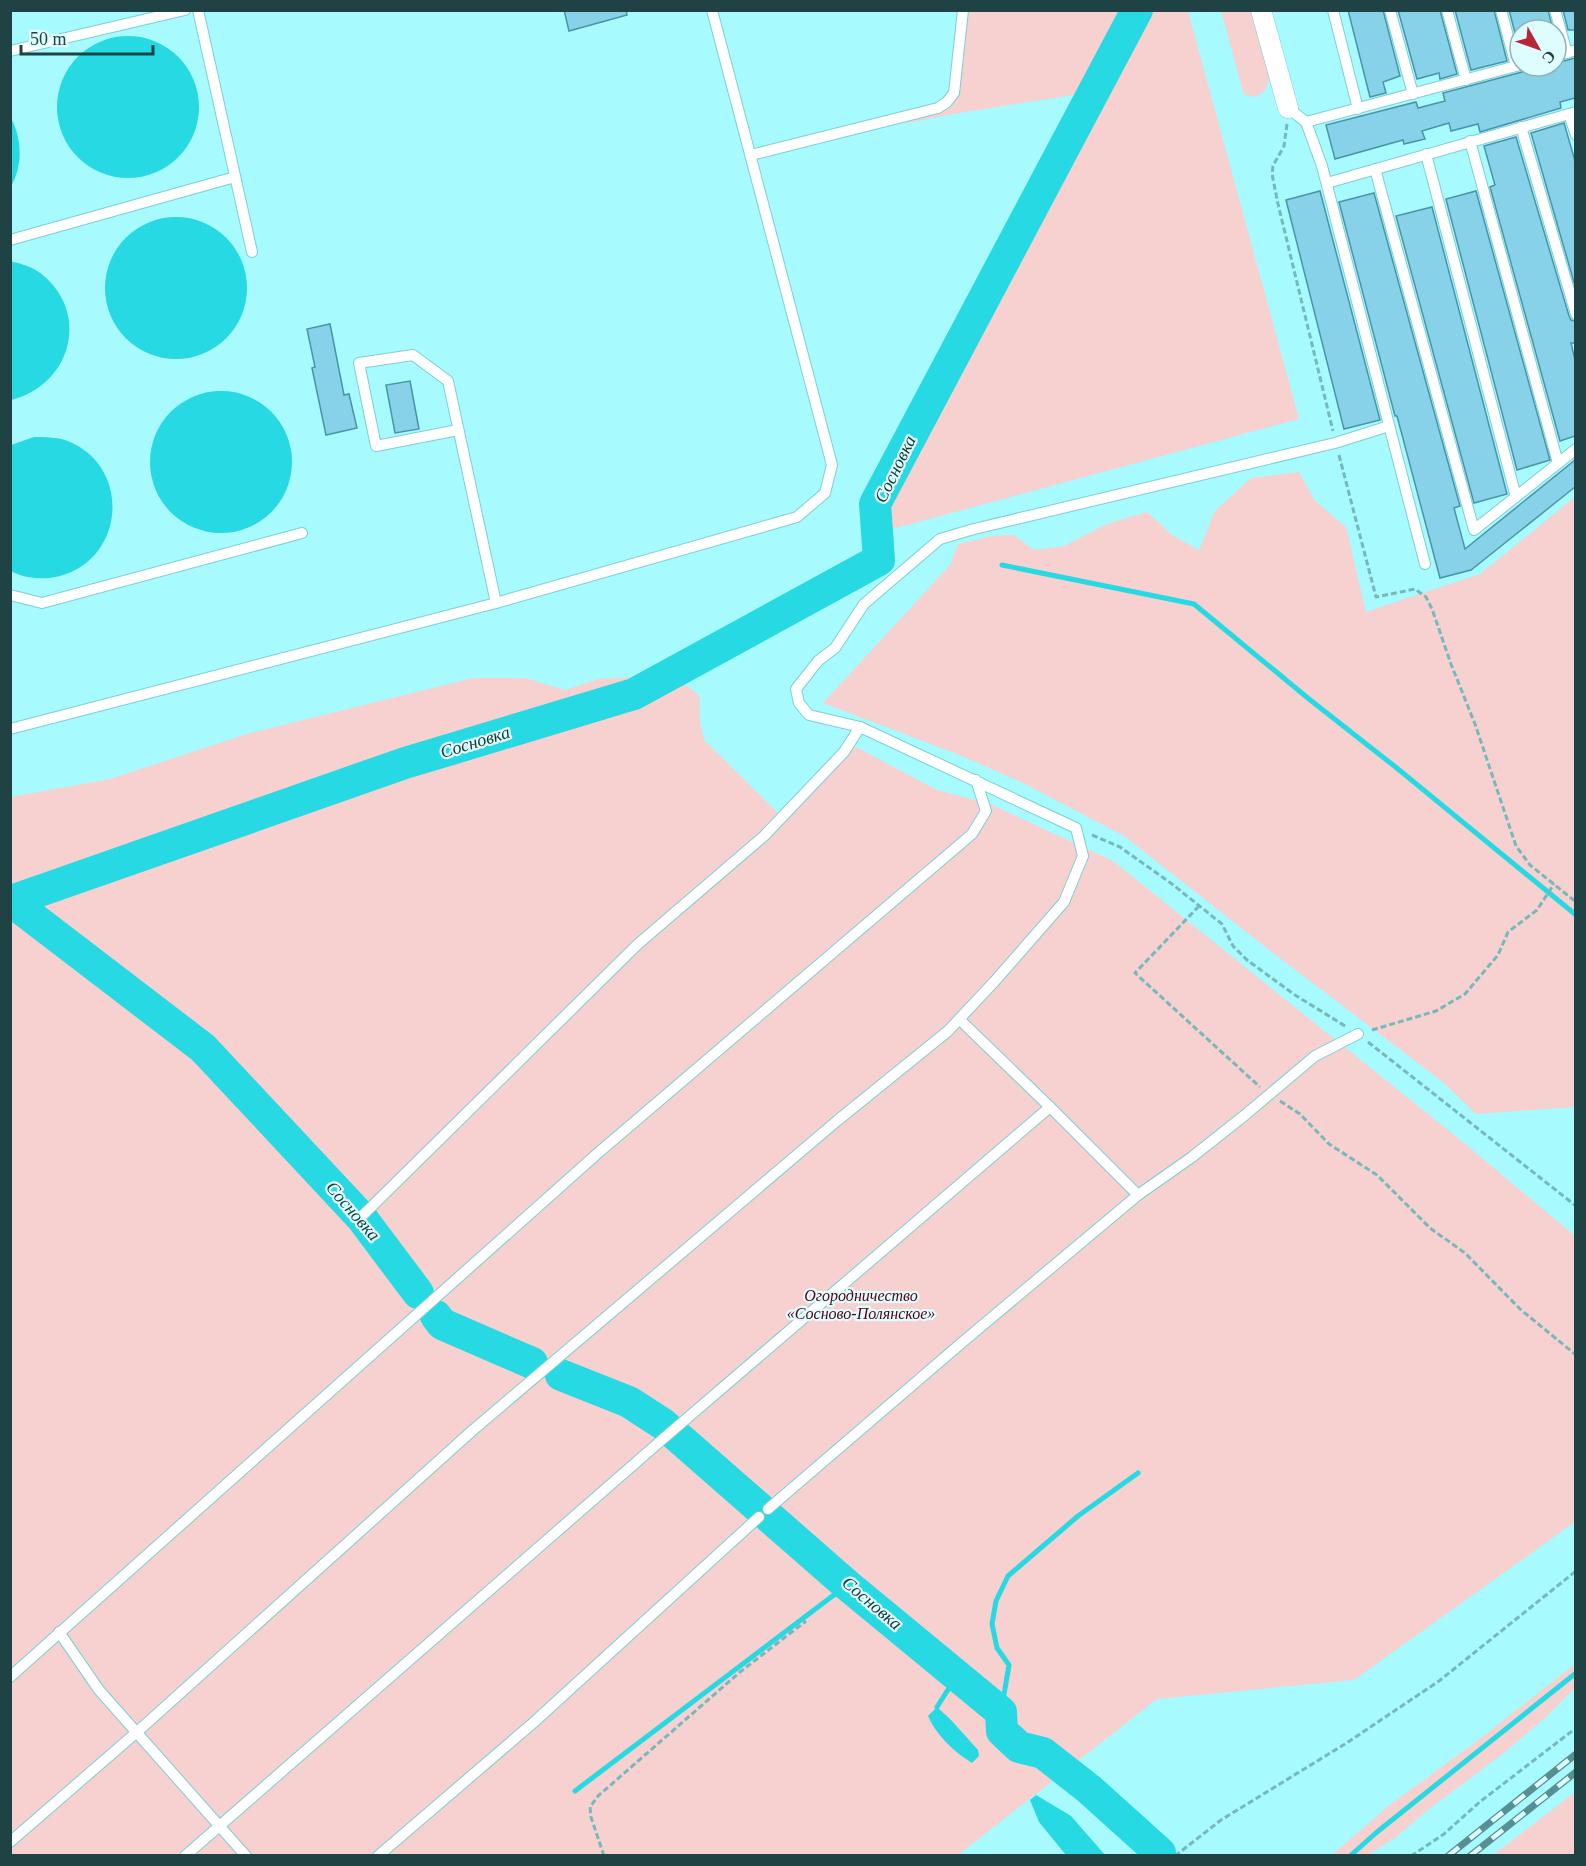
<svg xmlns="http://www.w3.org/2000/svg" width="1586" height="1866" font-family="'Times New Roman',serif">
  <style>
    .green { fill: #f6d1d0 }
    .water { fill: #27d9e2 }
    .lines { fill: none; stroke-linecap: round; stroke-linejoin: round }
    .stream { stroke: #27d9e2; stroke-width: 5 }
    .river { stroke: #27d9e2; stroke-width: 32 }
    .building { fill: #88d2e9; stroke: #4a94aa; stroke-width: 1.5 }
    .service-casing { stroke: #7dcfd3; stroke-width: 12 }
    .minor-casing { stroke: #7dcfd3; stroke-width: 21 }
    .path { stroke: #76b8bb; stroke-width: 3; stroke-dasharray: 6 3; stroke-linecap: butt }
    .service { stroke: #fff; stroke-width: 10 }
    .minor { stroke: #fff; stroke-width: 20 }
    .rail-casing { stroke: #588f92; stroke-width: 7 }
    .rail { stroke: #defdff; stroke-width: 4.5; stroke-dasharray: 14; stroke-linecap: butt }
    .labels { text-anchor: middle; dominant-baseline: central; stroke-width: 4.5; stroke-linejoin: round; paint-order: stroke }
    .park-label { font-size: 16px; font-style: italic; fill: #580010; stroke: #defdff }
    .water-label { font-size: 18px; font-style: italic; fill: #163739; stroke: #defdff }
  </style>
  <rect width="100%" height="100%" fill="#a7fafe"/>
  <!-- green -->
  <g class="green">
    <polygon points="968,11 1123,11 1079,94 953,114 902,124 947,109 959,93"/>
    <polygon points="1147,11 1188,11 1299,419 874,534"/>
    <polygon points="1221,11 1253,11 1270,77 1265,91 1255,97 1244,95"/>
    <polygon points="1299,472 1315,501 1346,527 1366,612 1480,574 1575,497 1575,1107 1476,1114 1444,1083 1268,949 1124,836 1023,783 962,756 823,703 950,565 958,544 992,536 1014,535 1034,550 1064,546 1107,524 1147,512 1172,535 1199,550 1215,511 1251,478"/>
    <polygon points="672,675 699,695 700,721 704,740 781,816 852,745 937,790 990,804 1113,861 1464,1143 1575,1236 1575,1522 1354,1680 1157,1699 958,1855 11,1856 11,797 110,779 247,734 473,678 525,678 565,690 598,679"/>
    <polygon points="1575,1664 1575,1688 1546,1717 1505,1752 1429,1809 1395,1838 1368,1855 1332,1855 1391,1804 1477,1741"/>
    <polygon points="1575,1792 1575,1855 1493,1855"/>
  </g>
  <!-- water -->
  <g class="water">
    <circle cx="128" cy="107" r="71"/>
    <path d="M11,118C22,139 23,166 11,186Z"/>
    <circle cx="176" cy="288" r="71"/>
    <path d="M10,261C22,264 34,267 44,276C91,317 69,386 11,400Z"/>
    <circle cx="221" cy="462" r="71"/>
    <path d="M34,437C46,437 59,437 70,442C132,469 124,559 60,576C44,580 25,579 11,571V445Z"/>
    <path d="M937,1707L951,1720L978,1750L979,1756L972,1763C954,1752 936,1735 928,1716Z"/>
    <polygon points="1036,1795 1071,1816 1105,1855 1066,1855 1039,1822 1030,1800"/>
  </g>
  <g class="lines">
    <!-- stream -->
    <g class="stream">
      <polyline points="1002,565 1194,604 1309,699 1398,769 1576,915"/>
      <polyline points="937,1707 956,1677"/>
      <polyline points="1001,1712 1009,1665 997,1648 992,1624 996,1601 1008,1576 1078,1516 1138,1473"/>
      <polyline points="575,1791 847,1585"/>
      <polyline points="1350,1856 1377,1832 1576,1673"/>
    </g>
    <!-- river -->
    <g class="river">
      <polyline points="418,1293 361,1217 203,1048 11,901 405,763 634,694 879,560 875,504 1137,10"/>
      <polyline points="436,1316 442,1324 532,1363"/>
      <polyline points="561,1375 629,1402 663,1424 847,1585 1001,1712 1002,1731 1019,1747 1043,1753 1089,1789 1160,1853"/>
    </g>
  </g>
  <!-- building -->
  <g class="building">
    <polygon points="564,10 626,10 627,15 569,31"/>
    <polygon points="1348,10 1383,10 1400,76 1383,82 1386,93 1370,97"/>
    <polygon points="1398,10 1440,10 1457,74 1440,79 1439,73 1417,79"/>
    <polygon points="1455,10 1494,10 1507,61 1471,70"/>
    <polygon points="1509,10 1548,10 1553,30 1520,30 1520,52"/>
    <polygon points="1563,10 1575,10 1575,30 1568,30"/>
    <polygon points="1575,58 1575,98 1560,102 1561,108 1480,132 1478,124 1451,131 1449,123 1422,131 1425,139 1404,144 1403,140 1335,159 1326,125 1416,102 1418,108 1445,101 1443,93 1522,72 1526,69 1536,66 1556,66 1556,63"/>
    <polygon points="1564,123 1575,161 1575,286 1531,133"/>
    <polygon points="1516,137 1569,316 1571,320 1575,321 1575,343 1571,343 1575,360 1575,436 1560,441 1490,187 1495,185 1484,146"/>
    <polygon points="1320,191 1380,420 1344,429 1286,200"/>
    <polygon points="1476,191 1550,460 1517,470 1447,203 1446,199"/>
    <polygon points="1374,193 1460,506 1454,508 1465,549 1575,460 1575,487 1471,570 1440,578 1397,416 1395,416 1339,202"/>
    <polygon points="1432,207 1507,494 1474,503 1396,216"/>
    <polygon points="330,324 344,395 349,394 357,428 326,435 312,368 315,367 307,329"/>
    <polygon points="410,381 419,429 395,433 386,385"/>
  </g>
  <g class="lines">
    <!-- service casing -->
    <g class="service-casing">
      <g id="service">
        <polyline points="198,10 252,252"/>
        <polyline points="1333,10 1358,109"/>
        <polyline points="1390,10 1413,94"/>
        <polyline points="1447,10 1466,80"/>
        <polyline points="1501,10 1516,66"/>
        <polyline points="1555,10 1567,53"/>
        <polyline points="10,51 185,10"/>
        <polyline points="1556,56 1576,50"/>
        <polyline points="1288,108 1306,122 1322,166 1425,564"/>
        <polyline points="1569,114 1576,135"/>
        <polyline points="1306,122 1520,65"/>
        <polyline points="1521,127 1576,314"/>
        <polyline points="1470,141 1558,463"/>
        <polyline points="1426,154 1516,497"/>
        <polyline points="751,155 938,108 947,102 954,93 963,10"/>
        <polyline points="1375,169 1474,530 1576,449"/>
        <polyline points="1327,183 1576,112"/>
        <polyline points="10,240 235,177"/>
        <polyline points="458,430 376,446 359,363 413,355 448,381 496,603"/>
        <polyline points="10,595 42,603 302,533"/>
        <polyline points="10,729 496,603 797,517 825,493 832,465 712,10"/>
        <polyline points="959,1019 1050,1107 1138,1195"/>
        <polyline points="361,1217 638,944 764,836 844,752 860,727"/>
        <polyline points="768,1509 965,1340 1138,1195 1192,1157 1245,1115 1315,1056 1358,1034"/>
        <polyline points="59,1632 99,1690 246,1856"/>
        <polyline points="10,1677 598,1153 972,834 986,811 976,780"/>
        <polyline points="10,1842 137,1732 473,1430 838,1120 948,1031 994,982 1064,902 1083,856 1076,828 860,727 809,715 799,703 796,689 818,661 835,648 864,604 940,539 974,529 1335,443 1389,426"/>
        <polyline points="185,1856 664,1438 1050,1107"/>
        <polyline points="378,1856 533,1723 759,1517"/>
      </g>
    </g>
    <!-- minor casing -->
    <g class="minor-casing">
      <polyline id="minor" points="1261,10 1288,108"/>
    </g>
    <!-- path -->
    <g class="path">
      <polyline points="1287,124 1284,146 1273,166 1272,174 1278,204 1333,431"/>
      <polyline points="1339,455 1376,597 1415,589 1426,597 1432,609 1451,664 1475,724 1516,846 1530,865 1576,902"/>
      <polyline points="1092,835 1120,847 1172,884 1222,924 1233,946 1247,960 1295,995 1345,1026"/>
      <polyline points="1199,906 1135,973 1260,1087"/>
      <polyline points="1372,1030 1436,1011 1465,994 1498,955 1508,932 1537,910 1554,884"/>
      <polyline points="1368,1042 1576,1206"/>
      <polyline points="1280,1101 1300,1114 1329,1144 1377,1175 1430,1228 1465,1253 1520,1309 1576,1355"/>
      <polyline points="604,1856 591,1817 590,1807 598,1796 740,1672 806,1621"/>
      <polyline points="1175,1856 1221,1820 1345,1744 1439,1681 1576,1571"/>
      <polyline points="1411,1856 1444,1834 1481,1801 1576,1728"/>
    </g>
    <!-- service -->
    <use href="#service" class="service"/>
    <!-- minor -->
    <use href="#minor" class="minor"/>
    <!-- rail casing -->
    <g class="rail-casing">
      <g id="rail">
        <polyline points="1448,1856 1576,1754"/>
        <polyline points="1470,1856 1576,1772"/>
      </g>
    </g>
    <!-- rail -->
    <use href="#rail" class="rail"/>
  </g>
  <g class="labels">
    <!-- park labels -->
    <g class="park-label">
      <text x="861" y="1295">Огородничество<tspan x="861" dy="18">«Сосново-Полянское»</tspan></text>
    </g>
    <!-- water labels -->
    <g class="water-label">
      <text transform="translate(895 469) rotate(-64)">Сосновка</text>
      <text transform="translate(475 742) rotate(-17)">Сосновка</text>
      <text transform="translate(353 1211) rotate(49)">Сосновка</text>
      <text transform="translate(872 1603) rotate(40)">Сосновка</text>
    </g>
  </g>
  <!-- border -->
  <rect width="1586" height="1866" fill="none" stroke="#1f4244" stroke-width="24"/>
  <!-- north arrow -->
  <g transform="translate(1538 48) rotate(130)"><circle r="28" fill="#defdff" stroke="#92b2b4" stroke-width="1.5"/>
  <path d="M0-4.5L10 22L0 15L-10 22Z" fill="#b72538"/>
  <text y="-9" font-size="16" font-weight="bold" text-anchor="middle" fill="#1f4244">С</text>
  </g>
  <!-- scale -->
  <path d="M21 45v9h132v-9" fill="none" stroke="#1f4244" stroke-width="3"/>
  <text x="30" y="45" font-size="18" fill="#1f4244" stroke="#defdff" stroke-width="4.5" paint-order="stroke">50 m</text>
</svg>
